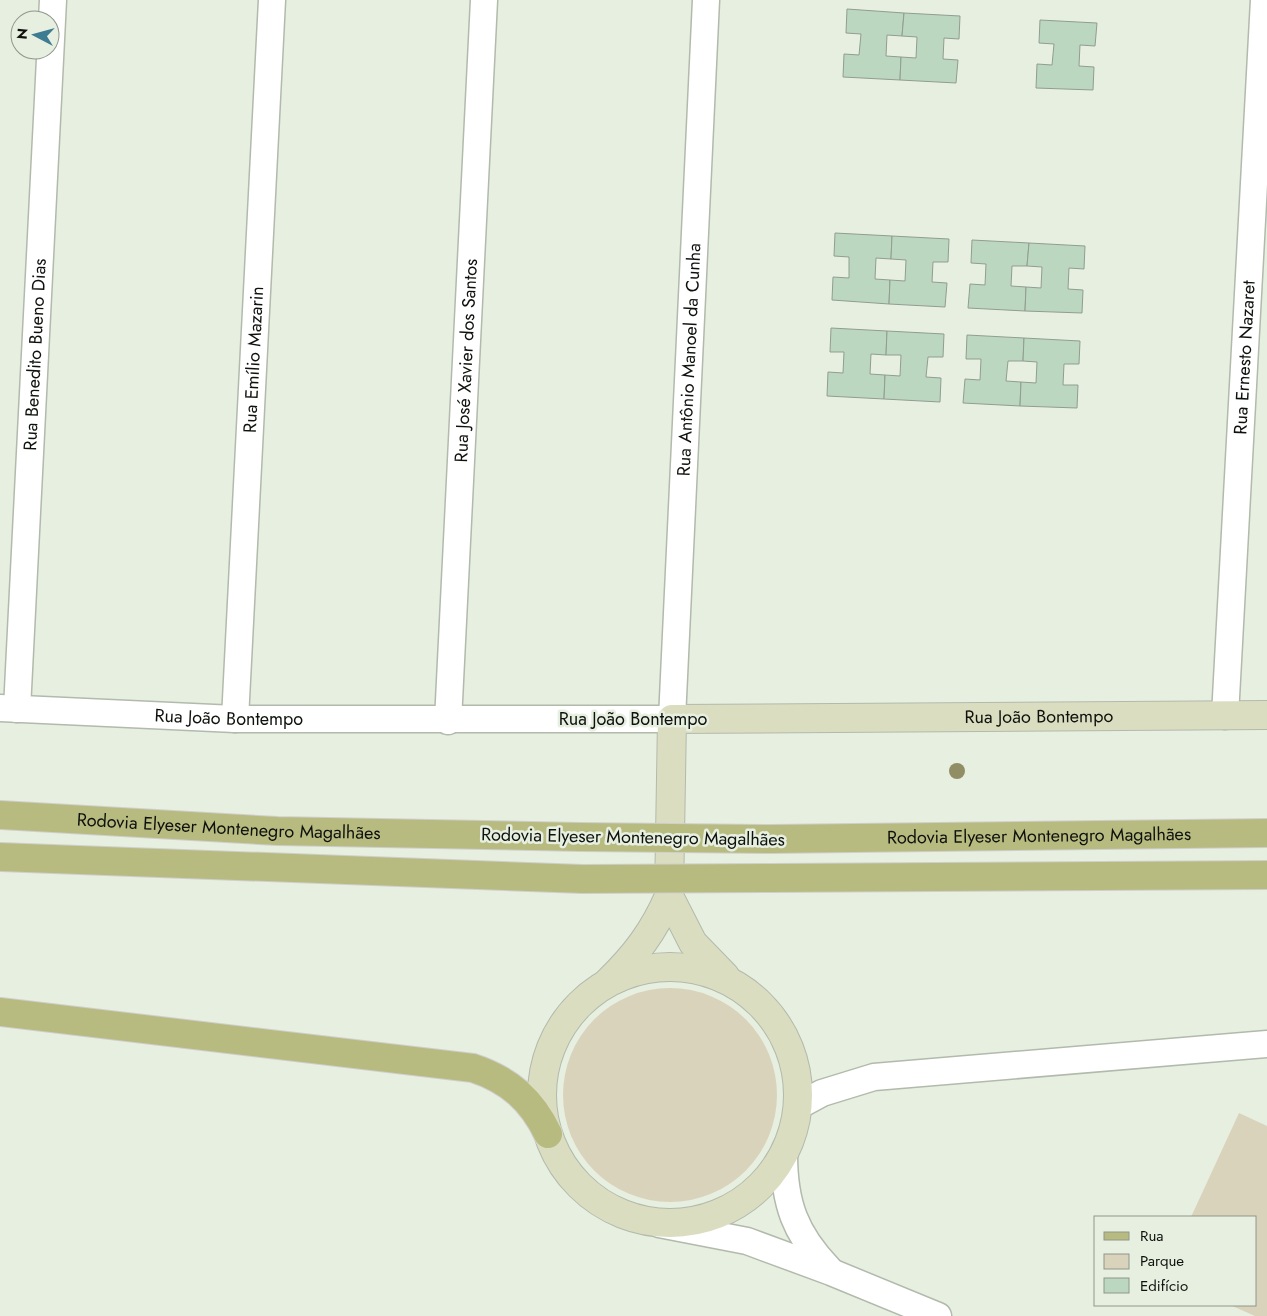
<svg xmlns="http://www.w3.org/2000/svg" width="1267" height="1316" font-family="Jost,sans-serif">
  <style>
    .green { fill: #dad3bb }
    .building { fill: #bbd7bf; stroke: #919d92 }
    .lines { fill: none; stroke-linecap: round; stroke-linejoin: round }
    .street-casing { stroke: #b2baac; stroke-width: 29 }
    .secondary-casing { stroke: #b2baac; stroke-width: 30 }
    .primary-casing { stroke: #cfcfce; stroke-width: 30 }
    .street { stroke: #fff; stroke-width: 26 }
    .secondary { stroke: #dbddc0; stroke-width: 28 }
    .primary { stroke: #b8bb80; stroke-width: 28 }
    .primary-bridge-casing { stroke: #cfcfce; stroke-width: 30; stroke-linecap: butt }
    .primary-bridge { stroke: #b8bb80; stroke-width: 28 }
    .tree { fill: #918d65 }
    .labels { text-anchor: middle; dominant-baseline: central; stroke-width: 5; stroke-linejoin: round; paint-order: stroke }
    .street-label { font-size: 18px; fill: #0e110c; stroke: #e7efe1 }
  </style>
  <rect width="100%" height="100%" fill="#e7efe1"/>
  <!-- green -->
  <g class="green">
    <circle cx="670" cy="1095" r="107"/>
    <polygon points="1239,1113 1267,1126 1267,1316 1255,1316 1230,1305 1256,1305 1256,1217 1191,1217"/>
  </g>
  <!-- building -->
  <g class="building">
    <polygon points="847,9 904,13 902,36 887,35 886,56 901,57 900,80 843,77 844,54 859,55 861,34 846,33"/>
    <polygon points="904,13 960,16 959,39 944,38 943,59 958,60 956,83 900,80 901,57 916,58 917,37 902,36"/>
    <polygon points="1040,20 1097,23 1095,46 1080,45 1079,66 1094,67 1093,90 1036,88 1037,64 1052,65 1054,44 1039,43"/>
    <polygon points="835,233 892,236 891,259 876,258 875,279 890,280 889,304 832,300 833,277 849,278 849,257 834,256"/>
    <polygon points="892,236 949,239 948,262 933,262 932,282 947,283 945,307 889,304 890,280 905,281 906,260 891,259"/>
    <polygon points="972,240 1029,243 1027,266 1012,266 1011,286 1026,287 1025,311 968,308 970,284 985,285 986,264 971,263"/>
    <polygon points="1029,243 1085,246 1084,269 1069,268 1068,289 1083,290 1082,313 1025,311 1026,287 1041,288 1042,267 1027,266"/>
    <polygon points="831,328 887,331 886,355 871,354 870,374 885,375 884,399 827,396 828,372 843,373 844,352 830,352"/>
    <polygon points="887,331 944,334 943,357 928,357 926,377 941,378 940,402 884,399 885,375 900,376 901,355 886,355"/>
    <polygon points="967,335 1024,338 1023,361 1008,361 1006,381 1021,382 1020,406 963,403 965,379 980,380 981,359 966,359"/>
    <polygon points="1024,338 1080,341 1079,364 1064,364 1063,385 1078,385 1077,408 1020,406 1021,382 1036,383 1037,362 1023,361"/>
  </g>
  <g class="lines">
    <!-- street casing -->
    <g class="street-casing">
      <g id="street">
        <path id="s1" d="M0,708L235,719H672L706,0"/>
        <path id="s2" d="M17,709L53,0"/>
        <path id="s3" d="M1225,716L1264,0"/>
        <path id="s4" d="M235,719L272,0"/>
        <path id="s5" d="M448,721L484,0"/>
        <polyline points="798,1106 822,1093 874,1077 1267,1044"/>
        <path d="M784,1154C784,1203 795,1234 829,1269"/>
        <polyline points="659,1224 747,1241 831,1272 938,1316"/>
      </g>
    </g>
    <!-- secondary casing -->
    <g class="secondary-casing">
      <g id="secondary">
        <polyline points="669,896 693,943 725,976"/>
        <circle cx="670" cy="1095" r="128"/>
        <path id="s6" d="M608,982C635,956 654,931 669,896L672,719L1267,715"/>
      </g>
    </g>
    <!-- primary casing -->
    <g class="primary-casing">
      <g id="primary">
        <path id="s7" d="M0,815L277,831L581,837"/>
        <path id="s8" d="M771,839L1267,833"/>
        <polyline points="0,857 583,879"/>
        <polyline points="770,878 1267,875"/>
        <path d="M0,1012L473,1068C509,1080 532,1100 548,1134"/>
      </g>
    </g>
    <!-- street -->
    <use href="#street" class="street"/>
    <!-- secondary -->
    <use href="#secondary" class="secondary"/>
    <!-- primary -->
    <use href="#primary" class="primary"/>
    <!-- primary-bridge casing -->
    <g class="primary-bridge-casing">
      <g id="primary-bridge">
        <polyline points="581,837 771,839"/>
        <polyline points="583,879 770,878"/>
      </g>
    </g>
    <!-- primary-bridge -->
    <use href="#primary-bridge" class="primary-bridge"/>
  </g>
  <!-- trees -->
  <circle class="tree" cx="957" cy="771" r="8"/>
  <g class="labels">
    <!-- street labels -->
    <g class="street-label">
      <text stroke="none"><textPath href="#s2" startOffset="355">Rua Benedito Bueno Dias</textPath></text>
      <text stroke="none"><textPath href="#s3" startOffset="359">Rua Ernesto Nazaret</textPath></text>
      <text stroke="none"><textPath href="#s4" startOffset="360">Rua Emílio Mazarin</textPath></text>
      <text stroke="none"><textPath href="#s5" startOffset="361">Rua José Xavier dos Santos</textPath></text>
      <text stroke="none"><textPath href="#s1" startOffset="1032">Rua Antônio Manoel da Cunha</textPath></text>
      <text stroke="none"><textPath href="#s6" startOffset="650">Rua João Bontempo</textPath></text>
      <text stroke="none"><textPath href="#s1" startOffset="229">Rua João Bontempo</textPath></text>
      <text x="633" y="719">Rua João Bontempo</text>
      <text stroke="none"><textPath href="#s7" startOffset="229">Rodovia Elyeser Montenegro Magalhães</textPath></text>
      <text stroke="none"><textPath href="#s8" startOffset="268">Rodovia Elyeser Montenegro Magalhães</textPath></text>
      <text transform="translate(633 837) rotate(1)">Rodovia Elyeser Montenegro Magalhães</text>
    </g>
  </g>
  <!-- legend -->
  <rect x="1094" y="1216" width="162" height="90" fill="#e7efe1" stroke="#90968c"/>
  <rect x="1104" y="1232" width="25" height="8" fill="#b8bb80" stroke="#90968c"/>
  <text x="1140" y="1241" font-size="15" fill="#0e110c">Rua</text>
  <rect x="1104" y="1254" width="25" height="15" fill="#dad3bb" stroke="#90968c"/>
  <text x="1140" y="1266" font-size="15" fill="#0e110c">Parque</text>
  <rect x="1104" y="1278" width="25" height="15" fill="#bbd7bf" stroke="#90968c"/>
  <text x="1140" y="1291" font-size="15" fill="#0e110c">Edifício</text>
  <!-- north arrow -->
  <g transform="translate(35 35) rotate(276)"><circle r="24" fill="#e7efe1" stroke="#90968c"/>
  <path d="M0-4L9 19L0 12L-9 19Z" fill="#3e7d91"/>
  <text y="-8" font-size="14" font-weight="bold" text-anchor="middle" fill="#0e110c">N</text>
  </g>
</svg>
